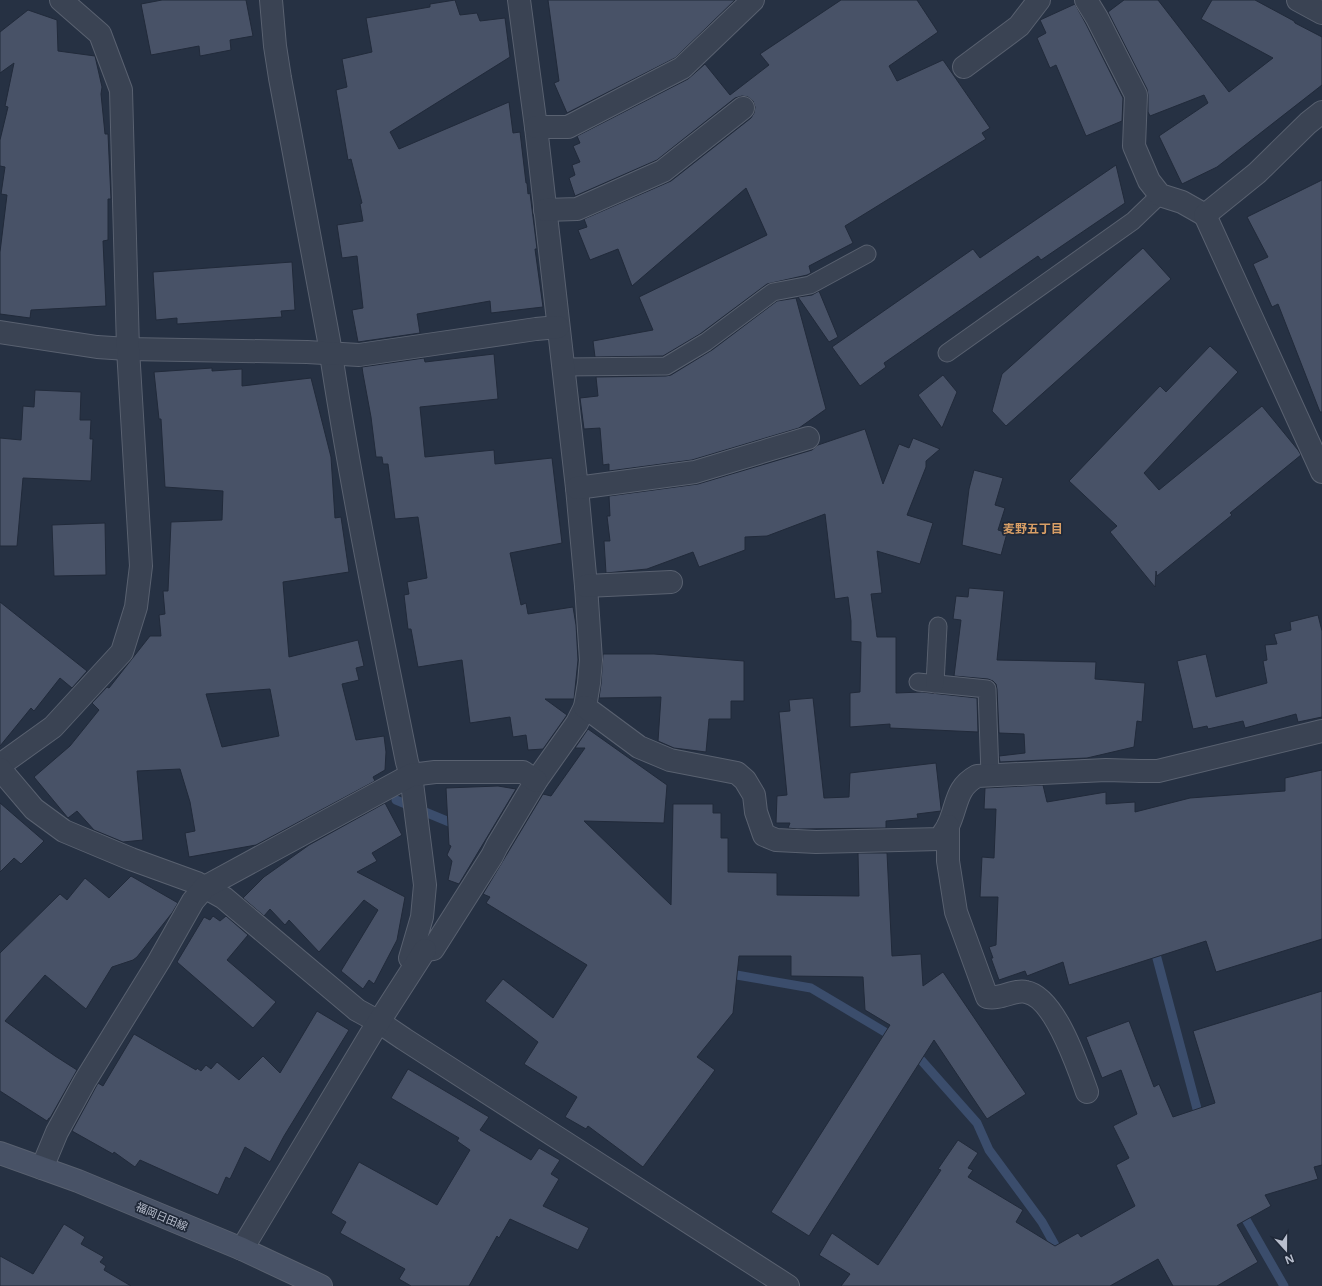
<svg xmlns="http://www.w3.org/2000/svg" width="1322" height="1286" font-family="'Open Sans','Noto Sans JP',sans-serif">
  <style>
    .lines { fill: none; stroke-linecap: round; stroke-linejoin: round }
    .stream { stroke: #3b4d6c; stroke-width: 9 }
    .building { fill: #485267; stroke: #212a3a; fill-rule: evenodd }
    .lane-casing { stroke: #596170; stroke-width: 19 }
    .street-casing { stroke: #596170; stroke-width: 24 }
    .secondary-casing { stroke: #596170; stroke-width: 24 }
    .lane { stroke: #3a4353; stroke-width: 17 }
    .street { stroke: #3a4353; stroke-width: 22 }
    .secondary { stroke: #485266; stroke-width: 22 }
    .labels { text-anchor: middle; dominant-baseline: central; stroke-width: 3.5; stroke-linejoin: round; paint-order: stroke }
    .street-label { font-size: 11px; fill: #b8becd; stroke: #1f2838 }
    .neighbourhood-label { font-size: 12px; font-weight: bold; fill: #d99f66; stroke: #1f2838 }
  </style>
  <rect width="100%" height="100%" fill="#263143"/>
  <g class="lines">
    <!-- stream -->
    <g class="stream">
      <polyline points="396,800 459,826"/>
      <polyline points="1154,947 1200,1120"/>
      <polyline points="725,973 811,988 895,1038"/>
      <polyline points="914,1052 977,1123 989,1150 1042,1222 1061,1256"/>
      <polyline points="1240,1209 1284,1286"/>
    </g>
  </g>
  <!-- building -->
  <g class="building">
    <polygon points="162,0 246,0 253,36 230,40 231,50 200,56 199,46 151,55 141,4"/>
    <polygon points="455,0 460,15 477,13 480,21 505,18 510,57 390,132 399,149 509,102 513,133 520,132 526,183 527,183 528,194 530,193 537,249 535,249 543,307 491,313 490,301 417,314 420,333 358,342 352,310 363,308 357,256 342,258 337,225 363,221 360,204 362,203 351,159 348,160 336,90 347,87 342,59 372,52 366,18 430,7 430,4"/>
    <polygon points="548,0 735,0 675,58 567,113 554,83 559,81"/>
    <polygon points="841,0 917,0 938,32 889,66 897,81 943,60 990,128 982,133 986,139 845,226 853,243 809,266 811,273 807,275 767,284 700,334 663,356 595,357 593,341 653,330 639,297 767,235 746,188 632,286 618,249 590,260 578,230 587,227 584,219 671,181 751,118 754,113 755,107 753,101 748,97 742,96 735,98 657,160 575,196 569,178 575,175 572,165 580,162 573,146 580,143 577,136 688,79 705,64 730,95 769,65 760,54"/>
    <polygon points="1124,0 1158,0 1229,92 1273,58 1201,19 1212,0 1255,0 1294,21 1295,23 1322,37 1322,85 1217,167 1182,184 1159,136 1208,103 1204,95 1150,116 1148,112 1148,95 1147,89 1108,12"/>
    <polygon points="1075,4 1086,24 1123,98 1122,121 1086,136 1056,65 1050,68 1037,38 1046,33 1040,20"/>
    <polygon points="28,10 57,20 58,51 95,56 102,87 101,94 105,134 108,134 111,199 108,199 108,240 103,241 106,306 31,310 30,318 0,314 0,252 7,195 1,194 5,167 0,166 0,140 8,107 5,106 14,63 0,73 0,32"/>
    <polygon points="1116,165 1125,203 1041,260 1038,256 884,363 886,367 860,386 832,347 973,249 980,258"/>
    <polygon points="1322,180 1322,412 1320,412 1278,304 1272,307 1253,264 1268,257 1247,217"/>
    <polygon points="1143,248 1171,279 1006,426 992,411 1002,374"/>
    <polygon points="292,262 295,310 281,311 282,317 177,324 177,318 156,320 153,272"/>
    <polygon points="819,291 838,337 829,342 798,297 812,295"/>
    <polygon points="796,298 826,409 799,428 692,460 609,471 609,464 603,465 600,428 584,429 580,398 598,396 596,377 666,376 671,375 712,350 777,301"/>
    <polygon points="1210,346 1238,372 1144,473 1159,490 1262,406 1298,450 1301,455 1230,513 1232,515 1157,576 1156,571 1155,587 1110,532 1117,526 1069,481 1160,386 1166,392"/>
    <polygon points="494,354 498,399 420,407 425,457 494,450 495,464 552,458 562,543 510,553 521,605 526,603 528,614 573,607 576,625 578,660 574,699 545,699 567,715 543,749 528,750 526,735 513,737 510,717 470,723 462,660 418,667 411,629 408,629 404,595 409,594 407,582 427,578 418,517 395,519 388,464 383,464 382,457 376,457 371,417 363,374 362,367 424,358 425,362"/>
    <path d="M212,368V371L242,369V386L311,378L331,457L335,518L341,517L349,572L283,582L289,657L358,640L364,666L356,668L359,680L342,684L356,740L384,736L386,752L385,770L373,777L375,781L256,845L189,857L185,833L195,831L190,802L180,769L137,771L143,840L123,842L94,830L77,811L68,818L34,777L70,746L99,710L92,703L107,687L109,688L150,636H161L159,615L165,614L163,591H168L171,522L222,520L223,491L165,487L161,419H159L154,372ZM270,689L279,736L222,747L206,694Z"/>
    <polygon points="943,375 957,392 942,428 918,395"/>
    <polygon points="35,390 81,392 80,420 91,420 90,439 93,439 91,481 23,478 17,546 0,546 0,438 21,440 23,406 34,407"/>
    <polygon points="865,429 883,484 899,444 909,448 913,438 940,449 926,461 926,467 907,515 933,523 920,564 877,551 882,593 871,594 877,637 896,637 896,693 922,692 977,698 978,732 890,728 890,724 850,727 850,693 860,692 861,642 851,641 851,621 848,597 835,599 825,514 767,536 745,537 745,550 699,567 693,552 647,569 606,573 604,541 610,541 607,516 610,516 609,496 698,484 812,450 818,445"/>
    <polygon points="974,470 1003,478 995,505 1005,508 998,530 1007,533 1001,555 962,545 969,489"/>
    <polygon points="105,523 106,575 54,576 52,525"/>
    <polygon points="969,588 1004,591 997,660 1096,662 1095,679 1145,683 1142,722 1137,721 1134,747 1087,758 1000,762 999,756 1025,753 1024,734 999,733 997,689 996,684 993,681 988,679 954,676 961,620 953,619 956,596 968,597"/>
    <polygon points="0,602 87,671 72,688 60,678 34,711 31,708 0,746"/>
    <polygon points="1318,615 1322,631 1322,717 1298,722 1296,714 1245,728 1243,721 1208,729 1207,726 1193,729 1177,661 1206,654 1216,697 1267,683 1263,661 1267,660 1265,645 1277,644 1274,634 1291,630 1290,622"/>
    <polygon points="603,654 654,654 744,661 744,701 731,701 731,719 709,719 706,752 674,748 658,741 661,697 599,698 601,684"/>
    <polygon points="813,698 824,798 849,797 850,773 936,763 941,808 941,811 917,814 918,818 886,821 886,828 797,829 788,828 790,823 776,823 777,796 787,795 779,712 790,711 789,700"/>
    <polygon points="588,729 667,785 664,823 584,821 671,905 673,804 713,804 713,813 721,813 721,838 728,838 728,872 777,873 777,895 859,896 858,853 887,853 892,956 921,954 923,986 943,972 1026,1094 987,1119 934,1040 809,1236 771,1212 890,1025 865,1010 863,977 791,976 791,956 739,956 733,1013 697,1057 715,1070 643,1167 588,1126 586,1129 565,1117 577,1097 524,1064 538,1042 485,1001 503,979 553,1018 587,965 486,903 490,897 483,894 543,794 551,796 585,748 575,748"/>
    <polygon points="1322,770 1322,939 1216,972 1206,941 1069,985 1063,962 1027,976 1025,971 999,980 991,958 993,958 989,947 996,945 998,897 980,897 982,857 994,858 996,809 984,809 985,788 1043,785 1047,802 1106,792 1106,804 1135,802 1135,812 1190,798 1285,791 1285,778"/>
    <polygon points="498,786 516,789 459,884 448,880 452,861 447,855 451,846 449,845 446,788"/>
    <polygon points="0,803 44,841 21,864 14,858 0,872"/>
    <polygon points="385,803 402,835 372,853 377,861 357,872 405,897 397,940 374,984 369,980 363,989 341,971 378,910 364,900 319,952 289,920 285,925 270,909 264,916 243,898 264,877 309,845"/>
    <polygon points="131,876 178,903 172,913 137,957 133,960 112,967 86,1009 45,975 5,1021 55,1056 77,1070 50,1118 49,1118 47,1121 0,1091 0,953 60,894 67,900 85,878 109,898"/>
    <polygon points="213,916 220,921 226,916 248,935 227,960 276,1002 253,1028 177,962 204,917 210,920"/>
    <polygon points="1322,991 1322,1165 1314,1167 1318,1179 1265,1195 1271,1206 1237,1225 1258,1262 1217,1286 1173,1286 1158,1259 1110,1286 841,1286 850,1274 819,1255 832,1233 878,1265 941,1170 938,1169 958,1140 978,1153 968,1168 973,1170 968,1177 1023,1210 1016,1222 1055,1246 1078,1233 1081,1237 1135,1206 1116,1165 1129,1158 1113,1126 1137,1114 1121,1070 1102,1078 1086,1037 1129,1021 1154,1087 1159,1084 1173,1117 1215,1103 1193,1031"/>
    <polygon points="317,1011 349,1030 284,1136 270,1162 245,1147 230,1179 226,1177 218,1195 140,1160 135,1167 114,1152 113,1154 72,1131 98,1083 103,1086 134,1034 196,1070 197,1068 201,1071 206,1065 211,1069 217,1062 239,1080 263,1056 280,1073"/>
    <polygon points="408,1069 489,1117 480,1130 531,1160 539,1148 560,1160 551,1174 559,1179 543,1206 589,1228 578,1250 510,1219 499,1238 497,1236 469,1286 411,1286 399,1279 405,1269 340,1233 346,1222 331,1213 359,1162 437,1205 470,1150 457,1141 459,1138 391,1098"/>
    <polygon points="64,1224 85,1237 81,1244 104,1257 100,1262 106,1266 104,1270 131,1286 0,1286 0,1256 33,1274"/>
  </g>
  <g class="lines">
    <!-- lane casing -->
    <g class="lane-casing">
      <g id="lane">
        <polyline points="947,353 1133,221 1160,195"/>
        <polyline points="563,367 666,366 706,342 773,292 810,285 867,254"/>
        <polyline points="918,682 987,689 990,775"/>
        <polyline points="935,684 938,626"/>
      </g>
    </g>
    <!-- street casing -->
    <g class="street-casing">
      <g id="street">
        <path d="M271,0L275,46L280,78L329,341C350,482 379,622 407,762L411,775L425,885L422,917L410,958L425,950L433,949L492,856L497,846L536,781L577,723L585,707L589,683L591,660L586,586L577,488L536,127L519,0"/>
        <polyline points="1086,0 1097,18 1136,95 1134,146 1149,181 1160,195 1182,202 1205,215"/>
        <polyline points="1298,0 1322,13"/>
        <polyline points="964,67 1019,26 1039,0"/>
        <polyline points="1322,112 1308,123 1257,173 1205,215 1322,472"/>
        <polyline points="536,127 568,127 682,68 753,0"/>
        <polyline points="545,210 577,209 663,171 743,108"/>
        <polyline points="0,332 97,347 128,349 307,352 359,355 536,329 558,327"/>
        <polyline points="577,488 695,472 808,438"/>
        <polyline points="586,586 671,582"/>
        <path d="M585,707L639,747L670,760L737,773L745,780L754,795L756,812L764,835L776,840L816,842L940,839C942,835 946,830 948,826C958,805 955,788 977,776L1106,770L1140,771H1158L1322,731"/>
        <polyline points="0,765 53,727 122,652 136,607 141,566 128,349 121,90 100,34 61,0"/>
        <polyline points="0,769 34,809 64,831 131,859 197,883 224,898 357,1010 379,1022 404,1039 788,1286"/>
        <path d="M948,826V861L956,912L987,997C1000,1000 1015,989 1026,992C1055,997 1078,1067 1087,1092"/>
        <polyline points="42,1168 57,1132 85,1081 159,961 193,901 205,887 411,775 435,772 523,772 536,781"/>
        <polyline points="242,1249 371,1034 425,950"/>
      </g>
    </g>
    <!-- secondary casing -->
    <g class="secondary-casing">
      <polyline id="secondary" points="0,1153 78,1181 242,1249 321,1286"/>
    </g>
    <!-- lane -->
    <use href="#lane" class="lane"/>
    <!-- street -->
    <use href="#street" class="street"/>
    <!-- secondary -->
    <use href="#secondary" class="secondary"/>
  </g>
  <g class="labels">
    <!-- street labels -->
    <g class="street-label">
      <text transform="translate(162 1216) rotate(23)">福岡日田線</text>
    </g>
    <!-- neighbourhood labels -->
    <g class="neighbourhood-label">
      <text x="1033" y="528">麦野五丁目</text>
    </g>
  </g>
  <!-- north arrow -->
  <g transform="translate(1286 1250) rotate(159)" stroke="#1f2838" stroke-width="3" paint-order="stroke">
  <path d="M0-3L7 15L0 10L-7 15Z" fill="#b8becd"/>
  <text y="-6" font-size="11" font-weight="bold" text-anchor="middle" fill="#b8becd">N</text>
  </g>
</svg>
